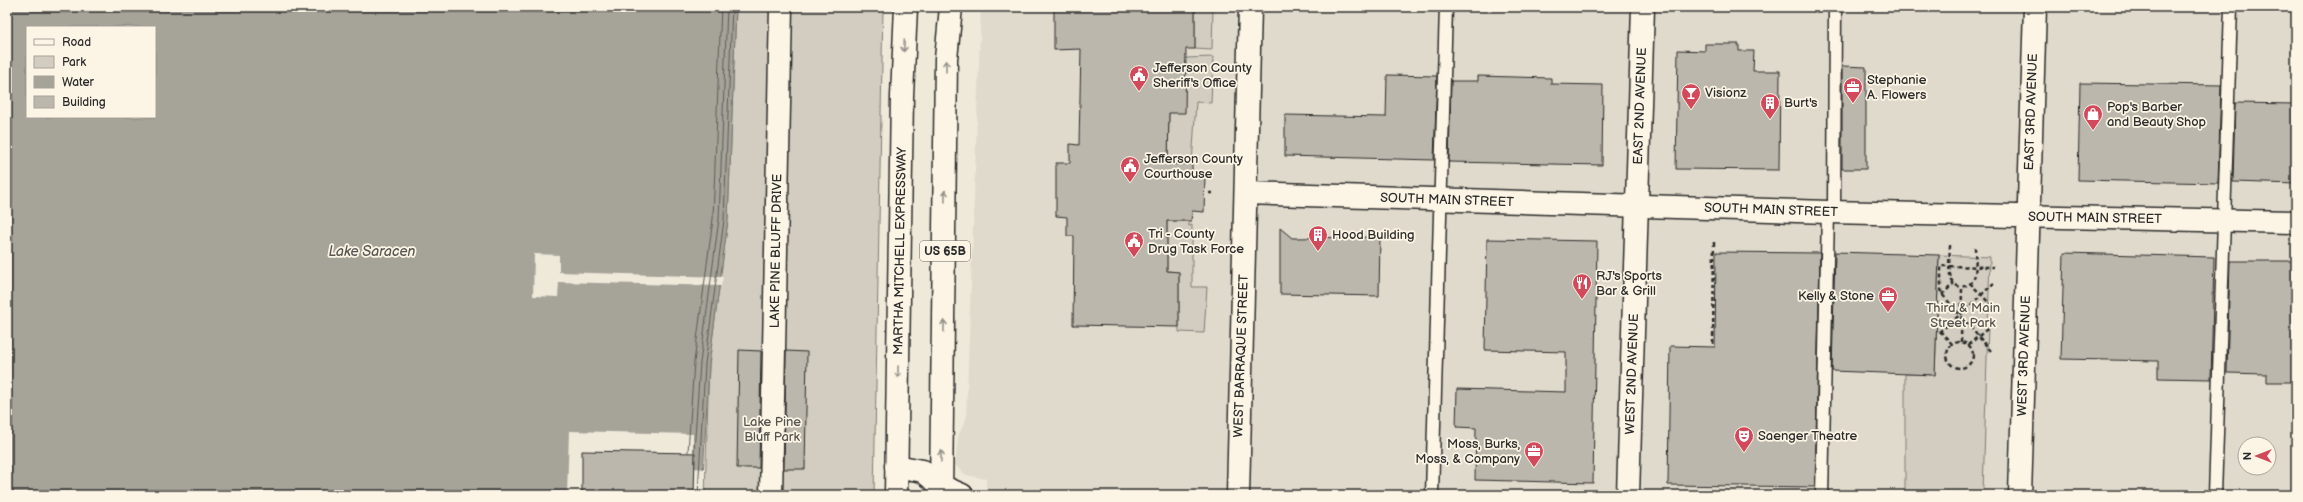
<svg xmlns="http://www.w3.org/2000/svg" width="2303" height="502" font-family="'Balsamiq Sans',sans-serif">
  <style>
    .built { fill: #e0dacc; fill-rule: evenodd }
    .green { fill: #d2cdc0; stroke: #7e7c76 }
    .water { fill: #a6a399; stroke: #75736d; fill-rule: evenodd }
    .pier { fill: #efe9da }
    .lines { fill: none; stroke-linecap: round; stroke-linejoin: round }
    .shore { stroke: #5c5b57; stroke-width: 1 }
    .building { fill: #bcb7ac; stroke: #2b2b2b }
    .service-casing { stroke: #2b2b2b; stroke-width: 15 }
    .minor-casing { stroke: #2b2b2b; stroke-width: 25 }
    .trunk-casing { stroke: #2b2b2b; stroke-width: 25 }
    .path { stroke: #2b2b2b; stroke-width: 2.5; stroke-dasharray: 4 3; stroke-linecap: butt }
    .service { stroke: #fcf5e5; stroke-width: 12 }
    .minor { stroke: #fcf5e5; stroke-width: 22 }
    .trunk { stroke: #fcf5e5; stroke-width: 22 }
    .oneway { stroke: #949088 }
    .labels { text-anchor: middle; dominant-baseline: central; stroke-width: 3.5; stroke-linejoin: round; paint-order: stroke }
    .shield { fill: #fcf5e5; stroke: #6a6863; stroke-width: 1 }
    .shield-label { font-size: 12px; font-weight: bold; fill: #2b2b2b }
    .poi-label { font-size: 13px; fill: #2b2b2b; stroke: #fcf5e5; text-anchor: start }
    .street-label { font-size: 13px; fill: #2b2b2b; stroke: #fcf5e5 }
    .park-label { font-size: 13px; fill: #555450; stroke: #fcf5e5 }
    .water-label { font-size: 14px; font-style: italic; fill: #565552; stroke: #fcf5e5 }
  </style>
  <rect width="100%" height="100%" fill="#efe9da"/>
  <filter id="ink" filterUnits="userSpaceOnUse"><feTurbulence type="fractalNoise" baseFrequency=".025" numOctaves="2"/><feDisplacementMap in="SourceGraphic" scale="8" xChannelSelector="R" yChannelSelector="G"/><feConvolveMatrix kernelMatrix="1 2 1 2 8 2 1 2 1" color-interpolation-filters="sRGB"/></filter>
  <g filter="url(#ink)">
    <!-- built -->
    <path class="built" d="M981,7H2296V495H986V479L966,475L955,465L958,437L966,419ZM2245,444H2269V468H2245Z"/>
    <!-- green -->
    <g class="green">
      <polygon points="736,7 883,7 874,495 705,495 709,364 728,220"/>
      <polygon points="1195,7 1213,7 1212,50 1195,49"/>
      <polygon points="1213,57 1211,103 1196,102 1192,164 1168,164 1169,113 1186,58"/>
      <polygon points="1167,221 1188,221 1189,226 1192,225 1192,287 1207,287 1204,333 1179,332 1179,272 1167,271"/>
      <polygon points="1939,255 1990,257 1983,493 1905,491 1905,374 1935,375"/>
    </g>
    <!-- water -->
    <path class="water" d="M7,7H736L728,220L709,364L702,495H7ZM27,27H155V117H27Z"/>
    <!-- pier -->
    <g class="pier">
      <polygon points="534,254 559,255 559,272 723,277 721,286 559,282 558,297 533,296"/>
      <polygon points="569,431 693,434 693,468 705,469 704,495 567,495"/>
    </g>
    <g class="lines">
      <!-- shore -->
      <g class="shore">
        <polyline points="688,452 694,362 713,219 721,7"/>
        <polyline points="694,452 700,363 719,219 727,7"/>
        <polyline points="698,495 705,364 724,220 732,7"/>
      </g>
    </g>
    <!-- building -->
    <g class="building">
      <polygon points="1054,7 1195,7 1195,49 1186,49 1185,113 1169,113 1168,164 1192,164 1192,175 1205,175 1204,212 1192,211 1191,221 1167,221 1167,271 1179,272 1179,327 1073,325 1074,236 1067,236 1067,217 1056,216 1056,163 1070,163 1070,144 1079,145 1081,49 1054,50"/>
      <polygon points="1705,44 1739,44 1739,51 1754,51 1753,71 1780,71 1779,170 1676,169 1678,50 1705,51"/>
      <polygon points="1842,66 1866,67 1866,169 1842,169"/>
      <polygon points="1387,75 1437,76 1434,160 1285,156 1285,115 1386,117"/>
      <polygon points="1478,76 1551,78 1551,84 1603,85 1602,165 1449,162 1451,81 1478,81"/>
      <polygon points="2080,83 2221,85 2218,183 2078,180"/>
      <polygon points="2235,103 2296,104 2296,184 2233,182"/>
      <polygon points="1280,228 1292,238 1380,237 1379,296 1280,294"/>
      <polygon points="1487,239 1597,241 1593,483 1475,480 1476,428 1456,427 1457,389 1566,392 1566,352 1485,350"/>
      <polygon points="1716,252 1820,253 1815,487 1668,485 1670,346 1715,347"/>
      <polygon points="1835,252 1939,255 1935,375 1832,371"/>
      <polygon points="2064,253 2214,257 2211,379 2158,378 2158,361 2061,359"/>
      <polygon points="2230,261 2296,261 2296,382 2267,382 2267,374 2227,373"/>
      <polygon points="739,350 761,351 759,468 737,468"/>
      <polygon points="786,351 807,352 805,469 784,469"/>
      <polygon points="582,451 695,453 694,495 582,495"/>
    </g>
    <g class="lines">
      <!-- service casing -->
      <g class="service-casing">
        <g id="service">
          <polyline points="1834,212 1835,7"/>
          <polyline points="1432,495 1446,7"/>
          <polyline points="1822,495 1828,212"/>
          <polyline points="2215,495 2231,7"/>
        </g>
      </g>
      <!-- minor casing -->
      <g class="minor-casing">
        <g id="minor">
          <polyline points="1246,193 1828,212 2296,222"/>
          <polyline points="896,466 923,471 941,486 962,495"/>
          <polyline points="771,495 781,7"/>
          <polyline points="1238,495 1250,7"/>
          <polyline points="1628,495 1643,7"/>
          <polyline points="2020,495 2035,7"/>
        </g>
      </g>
      <!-- trunk casing -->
      <g class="trunk-casing">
        <g id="trunk">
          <polyline points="896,495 902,96 906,7"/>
          <polyline points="941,495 946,59 951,7"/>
        </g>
      </g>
      <!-- path -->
      <g class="path">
        <polyline points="1209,193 1215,193"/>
        <path d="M1950,245C1950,257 1944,291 1965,286C1969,285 1973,282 1974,278C1977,269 1975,255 1975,246"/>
        <polyline points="1970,283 1993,307"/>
        <polyline points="1942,295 1954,283"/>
        <polyline points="1940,331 1953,345"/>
        <polyline points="1939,332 1961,314 1994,283"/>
        <polyline points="1961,342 1962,286"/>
        <circle cx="1960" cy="355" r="13"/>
        <polyline points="1713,344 1714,240"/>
        <polyline points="1968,345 1992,325"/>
        <polyline points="1991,351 1941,293 1941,266 1994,267"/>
      </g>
      <!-- service -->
      <use href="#service" class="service"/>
      <!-- minor -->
      <use href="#minor" class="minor"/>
      <!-- trunk -->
      <use href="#trunk" class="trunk"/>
    </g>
    <!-- one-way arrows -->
    <defs><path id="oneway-shaft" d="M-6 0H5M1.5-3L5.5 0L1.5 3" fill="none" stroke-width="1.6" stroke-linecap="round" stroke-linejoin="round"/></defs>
    <g class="oneway">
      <use href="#oneway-shaft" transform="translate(904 46) rotate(93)"/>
      <use href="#oneway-shaft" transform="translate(946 66) rotate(-90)"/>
      <use href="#oneway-shaft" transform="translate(945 196) rotate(-90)"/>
      <use href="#oneway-shaft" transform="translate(944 326) rotate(-89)"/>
      <use href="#oneway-shaft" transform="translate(898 372) rotate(91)"/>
      <use href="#oneway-shaft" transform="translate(941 456) rotate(-89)"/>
    </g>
  </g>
  <!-- icons -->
  <defs>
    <g id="civic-pin" transform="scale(1)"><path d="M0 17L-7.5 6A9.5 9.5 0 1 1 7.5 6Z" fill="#d1495b" stroke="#fcf5e5"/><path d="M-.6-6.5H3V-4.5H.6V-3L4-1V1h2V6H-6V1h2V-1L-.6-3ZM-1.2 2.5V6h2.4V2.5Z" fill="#fff"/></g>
    <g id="office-pin" transform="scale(1)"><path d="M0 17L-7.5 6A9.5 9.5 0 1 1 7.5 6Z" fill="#d1495b" stroke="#fcf5e5"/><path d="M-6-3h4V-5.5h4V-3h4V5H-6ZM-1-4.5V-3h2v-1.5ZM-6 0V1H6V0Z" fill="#fff"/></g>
    <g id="bar-pin" transform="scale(1)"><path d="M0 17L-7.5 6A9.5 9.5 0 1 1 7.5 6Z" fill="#d1495b" stroke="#fcf5e5"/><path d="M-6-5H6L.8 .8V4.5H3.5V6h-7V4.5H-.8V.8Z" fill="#fff"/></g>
    <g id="building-pin" transform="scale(1)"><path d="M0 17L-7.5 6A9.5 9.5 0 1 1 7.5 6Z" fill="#d1495b" stroke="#fcf5e5"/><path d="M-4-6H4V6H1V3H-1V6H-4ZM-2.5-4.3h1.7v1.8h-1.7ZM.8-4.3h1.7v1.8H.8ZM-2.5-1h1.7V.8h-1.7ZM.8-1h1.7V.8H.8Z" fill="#fff"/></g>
    <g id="shop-pin" transform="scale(1)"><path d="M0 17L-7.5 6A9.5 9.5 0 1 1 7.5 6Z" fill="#d1495b" stroke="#fcf5e5"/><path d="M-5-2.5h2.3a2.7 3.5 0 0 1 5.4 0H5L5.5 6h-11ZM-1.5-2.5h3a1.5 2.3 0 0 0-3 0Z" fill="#fff"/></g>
    <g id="restaurant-pin" transform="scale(1)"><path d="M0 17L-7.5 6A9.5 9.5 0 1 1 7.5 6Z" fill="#d1495b" stroke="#fcf5e5"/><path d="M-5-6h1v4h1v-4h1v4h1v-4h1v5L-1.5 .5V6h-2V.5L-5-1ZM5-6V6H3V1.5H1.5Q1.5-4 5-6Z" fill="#fff"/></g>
    <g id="theatre-pin" transform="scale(1)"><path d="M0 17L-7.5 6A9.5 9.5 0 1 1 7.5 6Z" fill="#d1495b" stroke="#fcf5e5"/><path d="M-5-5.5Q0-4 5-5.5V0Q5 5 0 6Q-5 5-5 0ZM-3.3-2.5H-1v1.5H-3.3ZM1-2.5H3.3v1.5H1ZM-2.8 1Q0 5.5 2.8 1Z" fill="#fff"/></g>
  </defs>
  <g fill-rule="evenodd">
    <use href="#civic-pin" x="1139" y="75"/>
    <use href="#office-pin" x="1853" y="87"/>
    <use href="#bar-pin" x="1691" y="93"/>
    <use href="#building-pin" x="1770" y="103"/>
    <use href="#shop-pin" x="2093" y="114"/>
    <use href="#civic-pin" x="1130" y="166"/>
    <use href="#building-pin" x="1318" y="235"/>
    <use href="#civic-pin" x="1134" y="241"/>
    <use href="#restaurant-pin" x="1582" y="283"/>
    <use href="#office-pin" x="1888" y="296"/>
    <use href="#theatre-pin" x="1744" y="436"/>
    <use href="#office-pin" x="1534" y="451"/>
  </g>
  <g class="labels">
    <!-- shield labels -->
    <rect class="shield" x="920" y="241" width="50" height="20" rx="3"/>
    <g class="shield-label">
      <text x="945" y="251">US 65B</text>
    </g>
    <!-- poi labels -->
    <g class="poi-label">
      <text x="1153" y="68">Jefferson County<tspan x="1153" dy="15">Sheriff's Office</tspan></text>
      <text x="1867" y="80">Stephanie<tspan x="1867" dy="15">A. Flowers</tspan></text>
      <text x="1705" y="93">Visionz</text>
      <text x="1784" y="103">Burt's</text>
      <text x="2107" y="107">Pop's Barber<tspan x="2107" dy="15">and Beauty Shop</tspan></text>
      <text x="1144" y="159">Jefferson County<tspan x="1144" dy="15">Courthouse</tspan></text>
      <text x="1148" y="234">Tri - County<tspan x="1148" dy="15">Drug Task Force</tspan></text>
      <text x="1332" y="235">Hood Building</text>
      <text x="1596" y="276">RJ's Sports<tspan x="1596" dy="15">Bar &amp; Grill</tspan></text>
      <text x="1874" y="296" text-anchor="end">Kelly &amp; Stone</text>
      <text x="1758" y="436">Saenger Theatre</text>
      <text x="1520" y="444" text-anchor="end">Moss, Burks,<tspan x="1520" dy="15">Moss, &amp; Company</tspan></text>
    </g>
    <!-- street labels -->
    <g class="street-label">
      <text transform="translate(1640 106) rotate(-88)">EAST 2ND AVENUE</text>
      <text transform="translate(2031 112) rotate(-88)">EAST 3RD AVENUE</text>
      <text transform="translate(1447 200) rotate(2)">SOUTH MAIN STREET</text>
      <text transform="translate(1771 210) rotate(2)">SOUTH MAIN STREET</text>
      <text transform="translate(2095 218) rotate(1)">SOUTH MAIN STREET</text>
      <text transform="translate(776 251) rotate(-89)">LAKE PINE BLUFF DRIVE</text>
      <text transform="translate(900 251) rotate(-89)">MARTHA MITCHELL EXPRESSWAY</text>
      <text transform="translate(1241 356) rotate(-88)">WEST BARRAQUE STREET</text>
      <text transform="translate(2024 356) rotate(-88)">WEST 3RD AVENUE</text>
      <text transform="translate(1632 374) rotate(-88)">WEST 2ND AVENUE</text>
    </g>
    <!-- park labels -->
    <g class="park-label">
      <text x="1963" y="308">Third &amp; Main<tspan x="1963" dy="15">Street Park</tspan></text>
      <text x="772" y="422">Lake Pine<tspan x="772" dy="15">Bluff Park</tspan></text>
    </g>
    <!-- water labels -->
    <g class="water-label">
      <text x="372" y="251">Lake Saracen</text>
    </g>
  </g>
  <!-- margin -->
  <rect width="2303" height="502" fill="none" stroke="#fcf5e5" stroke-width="24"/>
  <rect x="12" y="12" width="2279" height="478" fill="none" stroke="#2b2b2b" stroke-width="1.5" filter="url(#ink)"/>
  <!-- legend -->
  <rect x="26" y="26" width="130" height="92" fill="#fcf5e5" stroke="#a8a49b"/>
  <rect x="34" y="39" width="20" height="6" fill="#fcf5e5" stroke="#a8a49b"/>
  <text x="62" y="46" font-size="12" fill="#2b2b2b">Road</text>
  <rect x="34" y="56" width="20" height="12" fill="#d2cdc0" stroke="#a8a49b"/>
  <text x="62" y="66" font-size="12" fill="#2b2b2b">Park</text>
  <rect x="34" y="76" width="20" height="12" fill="#a6a399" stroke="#a8a49b"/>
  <text x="62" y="86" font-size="12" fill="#2b2b2b">Water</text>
  <rect x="34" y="96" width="20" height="12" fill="#bcb7ac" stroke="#a8a49b"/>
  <text x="62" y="106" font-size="12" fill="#2b2b2b">Building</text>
  <!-- north arrow -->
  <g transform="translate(2257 456) rotate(270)"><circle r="19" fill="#fcf5e5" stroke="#a8a49b"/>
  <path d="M0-3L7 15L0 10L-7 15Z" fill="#d1495b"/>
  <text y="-6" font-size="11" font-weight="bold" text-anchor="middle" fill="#2b2b2b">N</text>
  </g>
</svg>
